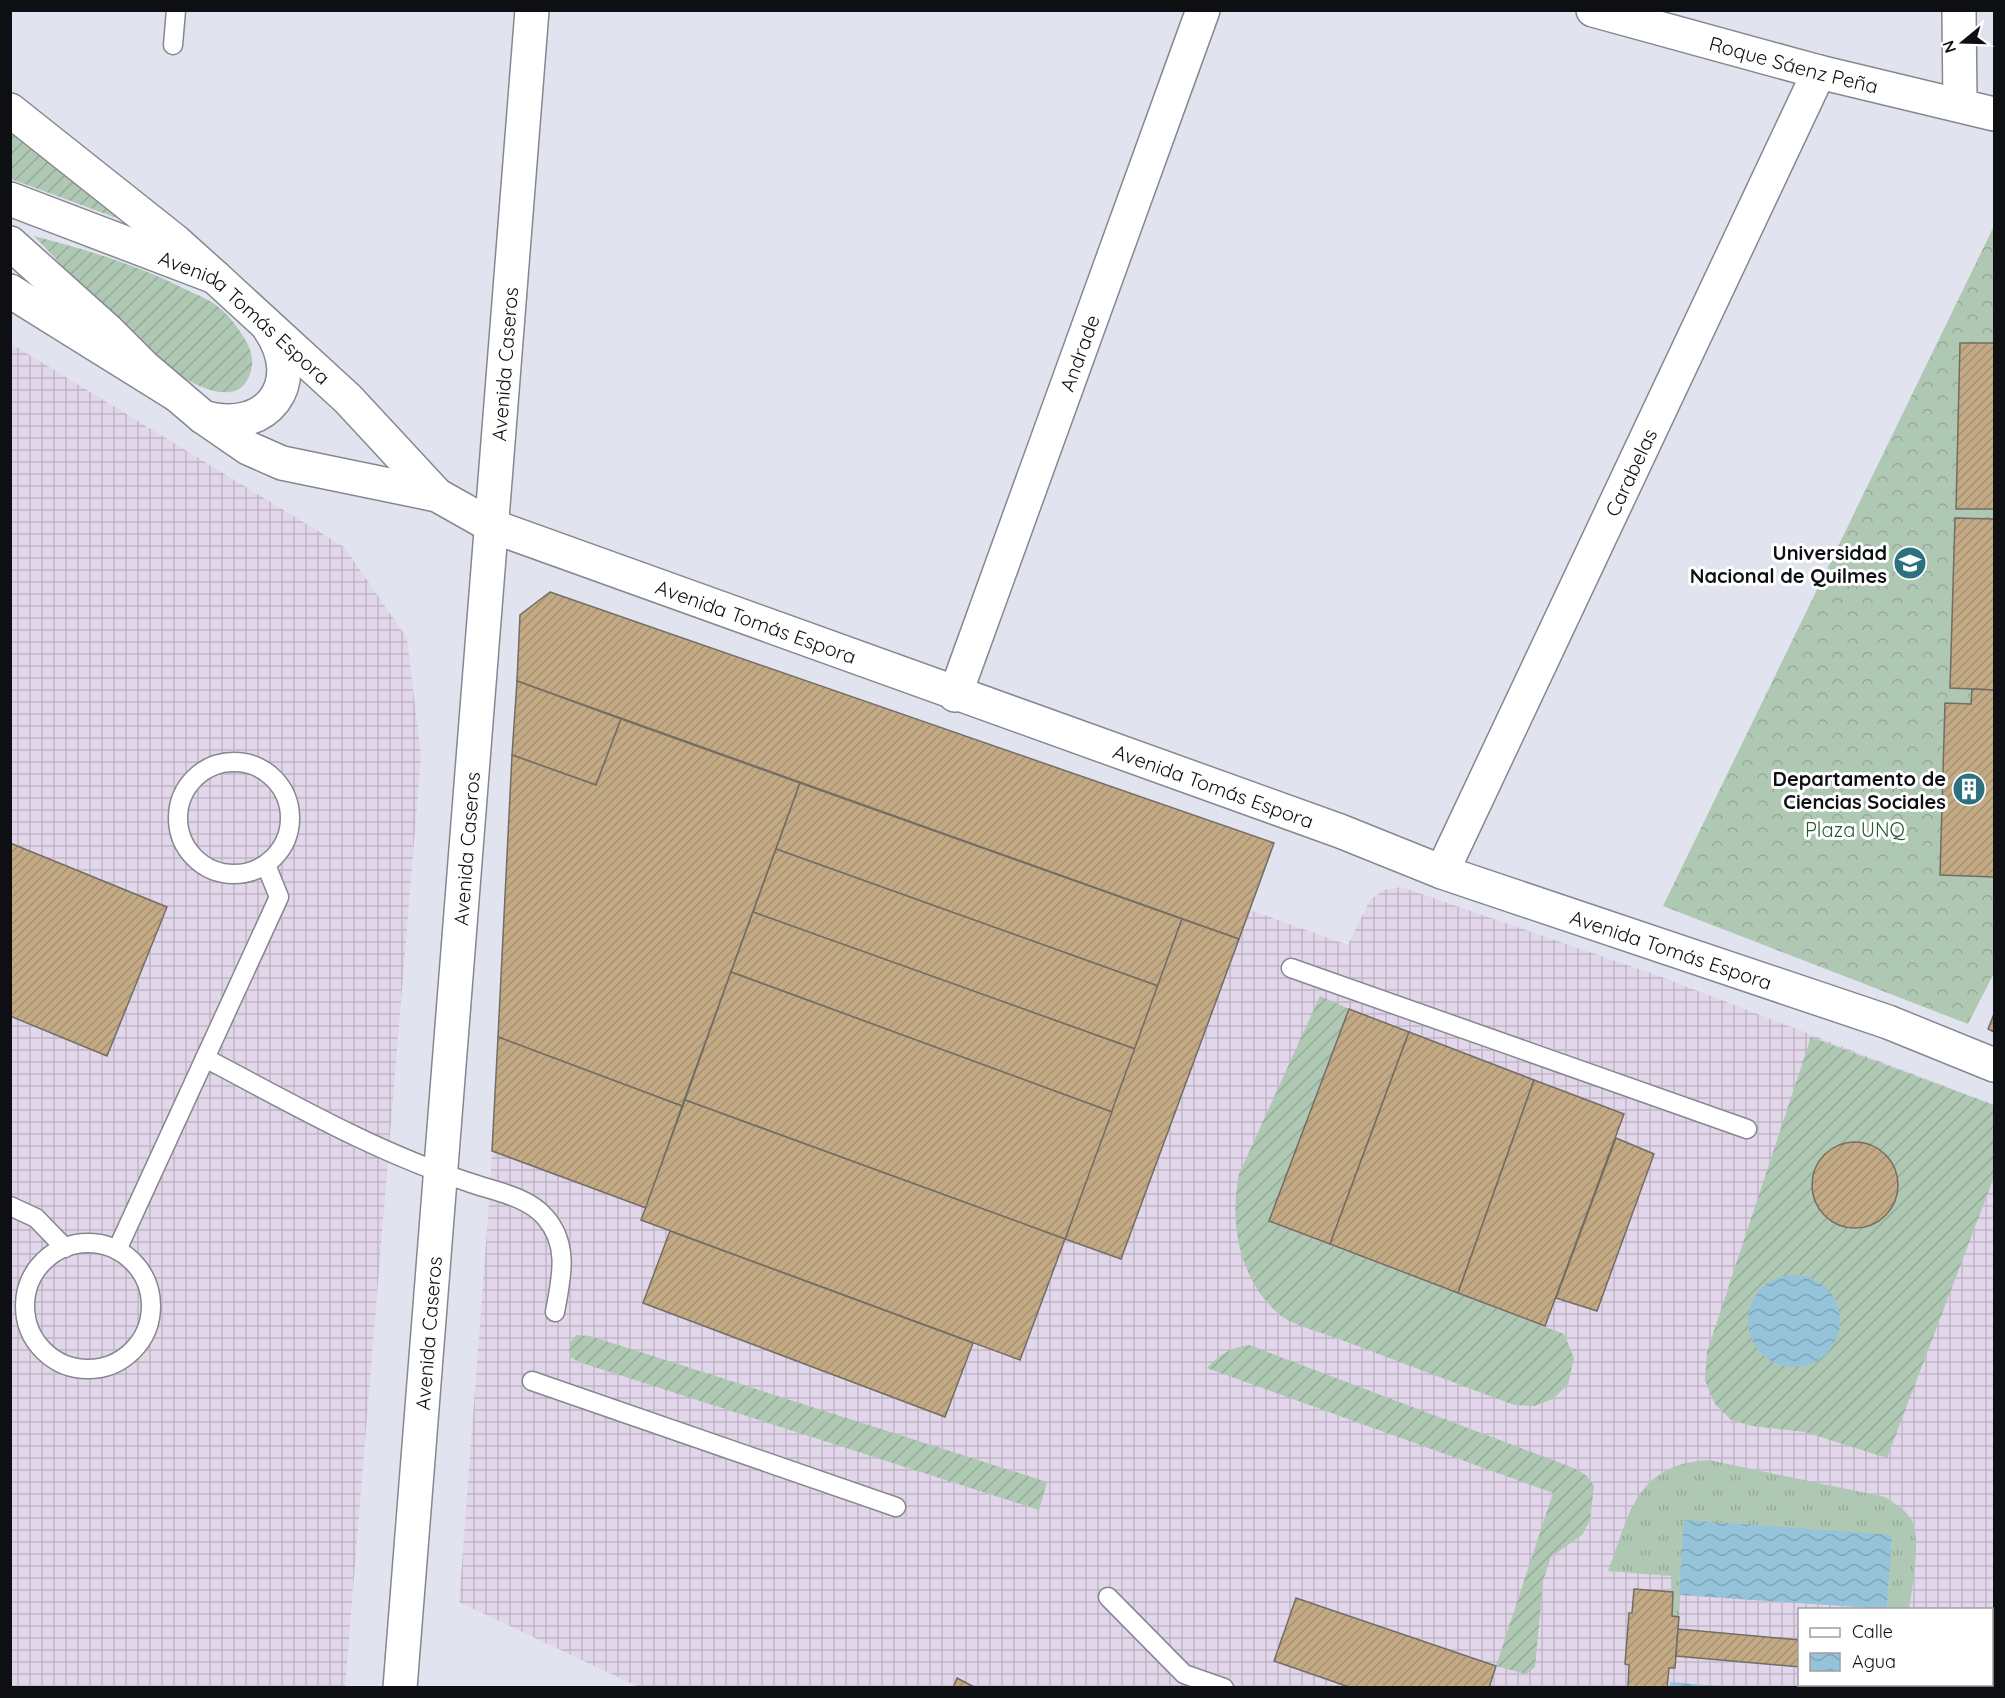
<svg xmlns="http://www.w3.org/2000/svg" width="2005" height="1698" font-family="Quicksand,sans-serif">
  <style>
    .industrial { fill: url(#industrial-grid); fill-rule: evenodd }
    .grass { fill: url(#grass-tufts) }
    .forest { fill: url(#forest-crowns) }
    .garden { fill: url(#garden-furrows) }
    .water { fill: url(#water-waves) }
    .building { fill: url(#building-hatch); stroke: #726d66; stroke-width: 1.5 }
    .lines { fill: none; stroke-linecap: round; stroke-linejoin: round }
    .lane-casing { stroke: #858890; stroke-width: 21 }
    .street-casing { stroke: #858890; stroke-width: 36 }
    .secondary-casing { stroke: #858890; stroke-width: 36 }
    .highway-casing { stroke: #858890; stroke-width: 36 }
    .lane { stroke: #fff; stroke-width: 18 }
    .street { stroke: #fff; stroke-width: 33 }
    .secondary { stroke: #fff; stroke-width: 33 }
    .highway { stroke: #fff; stroke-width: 33 }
    .labels { text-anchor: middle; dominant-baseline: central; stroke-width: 6; stroke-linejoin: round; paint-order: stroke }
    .street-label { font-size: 20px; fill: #0e0f12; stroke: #fff }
    .poi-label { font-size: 20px; font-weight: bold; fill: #0e0f12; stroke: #fff; text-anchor: end }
    .park-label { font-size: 20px; fill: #235b32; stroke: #fff }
  </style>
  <defs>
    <pattern id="industrial-grid" width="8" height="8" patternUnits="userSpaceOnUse" patternTransform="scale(1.5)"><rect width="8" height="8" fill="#e1d6ea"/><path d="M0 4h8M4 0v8" fill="none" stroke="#c0b6c8"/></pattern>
    <pattern id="grass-tufts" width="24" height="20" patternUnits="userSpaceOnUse" patternTransform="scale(1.5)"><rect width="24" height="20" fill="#afc8b3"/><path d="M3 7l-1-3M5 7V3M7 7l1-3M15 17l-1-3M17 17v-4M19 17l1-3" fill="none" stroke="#95ab99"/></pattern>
    <pattern id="forest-crowns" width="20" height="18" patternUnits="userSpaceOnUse" patternTransform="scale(1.5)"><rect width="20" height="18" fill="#afc8b3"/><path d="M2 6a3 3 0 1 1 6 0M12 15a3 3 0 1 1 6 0" fill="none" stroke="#95ab99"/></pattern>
    <pattern id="garden-furrows" width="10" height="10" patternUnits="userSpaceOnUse" patternTransform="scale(1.5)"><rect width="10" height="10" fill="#afc8b3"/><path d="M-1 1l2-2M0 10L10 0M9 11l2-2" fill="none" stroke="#95ab99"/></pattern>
    <pattern id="water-waves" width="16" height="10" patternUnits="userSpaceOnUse" patternTransform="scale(1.5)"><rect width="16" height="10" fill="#94c3da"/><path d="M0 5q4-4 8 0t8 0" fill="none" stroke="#7ea6ba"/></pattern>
    <pattern id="building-hatch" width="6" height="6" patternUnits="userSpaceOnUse" patternTransform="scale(1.5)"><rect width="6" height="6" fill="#c3aa84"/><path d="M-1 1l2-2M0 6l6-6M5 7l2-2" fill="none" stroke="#a69171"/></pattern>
  </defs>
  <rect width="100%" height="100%" fill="#e1e4ee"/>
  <!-- industrial -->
  <g class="industrial">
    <polygon points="10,343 344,547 407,638 421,756 345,1687 11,1687"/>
    <path d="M550,592L1274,843L1250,910L1348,945L1370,900L1384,890L1401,887L1659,976L1994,1105V1687H639L459,1602L490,1190L520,615ZM1800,1610H1992V1684H1800Z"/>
  </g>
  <!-- grass -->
  <path class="grass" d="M1709,1460L1885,1497C1895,1504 1905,1509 1911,1519C1922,1537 1912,1588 1909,1609H1887L1892,1536L1685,1521L1679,1617L1672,1616L1671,1576L1608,1571C1630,1512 1636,1464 1709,1460Z"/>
  <!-- forest -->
  <polygon class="forest" points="1994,226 1994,973 1968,1024 1663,906"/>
  <!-- garden -->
  <g class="garden">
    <polygon points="11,130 122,220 11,179"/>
    <path d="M34,236C88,250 140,266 189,291C200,296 212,301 221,309C231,318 239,329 246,341C251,349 254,362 251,371C248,381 242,391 230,392C176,400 72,274 34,236Z"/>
    <path d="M1320,996L1349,1009L1269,1222L1564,1334L1574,1358L1568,1384L1553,1399L1534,1406L1514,1405C1455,1383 1397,1361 1339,1339C1323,1333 1292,1325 1280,1315C1239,1280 1229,1224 1239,1174Z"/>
    <polygon points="1811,1037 1994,1105 1994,1177 1887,1458 1805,1432 1752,1426 1731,1420 1715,1404 1705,1380 1707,1352"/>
    <polygon points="576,1335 590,1336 1047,1482 1039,1510 582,1363 570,1357 569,1344"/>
    <path d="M1249,1345L1576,1469L1587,1476L1594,1486L1590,1520L1582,1535L1551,1557L1543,1581L1535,1667L1526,1674L1496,1666L1553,1493L1207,1368C1220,1354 1230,1348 1249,1345Z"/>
  </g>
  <!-- water -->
  <g class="water">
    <circle cx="1794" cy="1321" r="46"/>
    <polygon points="1684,1520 1892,1535 1887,1609 1679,1595"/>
    <polygon points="1670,1682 1727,1687 1670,1687"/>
  </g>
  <!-- building -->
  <g class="building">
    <polygon points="1960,343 1994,343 1994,509 1956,509"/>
    <polygon points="1955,518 1994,519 1994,690 1950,688"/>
    <polygon points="550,592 1274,843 1239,939 517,681 520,615"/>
    <polygon points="517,681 621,719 596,785 512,755"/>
    <polygon points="1972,689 1994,690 1994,877 1940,875 1945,703 1971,704"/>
    <polygon points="621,719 800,783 682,1106 498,1037 512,755 596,785"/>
    <polygon points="800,783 1182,919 1158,986 776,849"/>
    <polygon points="10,843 167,907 107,1056 10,1016"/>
    <polygon points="776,849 1158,986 1135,1049 753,912"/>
    <polygon points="753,912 1135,1049 1112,1112 731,972"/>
    <polygon points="1182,919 1239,939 1121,1259 1065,1239"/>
    <polygon points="731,972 1112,1112 1065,1239 685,1100"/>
    <polygon points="1349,1009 1409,1032 1330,1244 1269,1221"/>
    <polygon points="1994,1014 1994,1032 1988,1029"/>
    <polygon points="1409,1032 1534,1080 1458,1293 1330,1244"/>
    <polygon points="498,1037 682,1106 646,1208 492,1151"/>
    <polygon points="1534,1080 1624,1114 1545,1326 1458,1293"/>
    <polygon points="685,1100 1065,1239 1020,1360 641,1220"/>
    <polygon points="1616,1138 1654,1154 1597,1311 1556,1298"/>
    <circle cx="1855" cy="1185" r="43"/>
    <polygon points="670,1231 973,1343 945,1417 643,1303"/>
    <polygon points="1634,1589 1673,1592 1672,1616 1679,1617 1678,1629 1675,1668 1669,1668 1667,1688 1628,1688 1629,1665 1625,1664 1629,1613 1632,1613"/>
    <polygon points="1296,1598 1496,1666 1489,1688 1352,1688 1274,1661"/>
    <polygon points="1678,1629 1800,1640 1800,1667 1676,1656"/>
    <polygon points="957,1678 976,1688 953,1688"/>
  </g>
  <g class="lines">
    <!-- lane casing -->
    <g class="lane-casing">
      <g id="lane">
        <polyline points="173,45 176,10"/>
        <circle cx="234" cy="818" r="56"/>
        <polyline points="1291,968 1747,1129"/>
        <path d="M205,1058C291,1103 375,1152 468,1182C493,1191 527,1196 545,1217C570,1245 561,1279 555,1312"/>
        <polyline points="10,1206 36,1218 65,1248"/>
        <circle cx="88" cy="1306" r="63"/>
        <polyline points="117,1250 279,897 266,865"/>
        <polyline points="532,1381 896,1507"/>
        <polyline points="1108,1597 1184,1674 1224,1688"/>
      </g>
    </g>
    <!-- street casing -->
    <g class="street-casing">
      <g id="street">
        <path id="s1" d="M1593,10L1819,72L1994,114"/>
        <polyline points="1959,10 1960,105"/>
        <path id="s2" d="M955,695L1203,10"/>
        <path id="s3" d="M1442,872L1819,72"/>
      </g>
    </g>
    <!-- secondary casing -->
    <g class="secondary-casing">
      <g id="secondary">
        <path id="s4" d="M10,199L215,277L348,399L437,495"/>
        <path id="s5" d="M10,243L107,330L143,366L203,417L248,448L282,463L437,495L492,526L1340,831L1442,872L1888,1022L1994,1065"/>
        <path d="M203,417C267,436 307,383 269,328"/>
        <path id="s6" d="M400,1688L532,10"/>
      </g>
    </g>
    <!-- highway casing -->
    <g class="highway-casing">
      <g id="highway">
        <polyline points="10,110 175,241 215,277"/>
        <polyline points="10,291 177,395"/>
      </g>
    </g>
    <!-- lane -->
    <use href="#lane" class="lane"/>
    <!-- street -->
    <use href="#street" class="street"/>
    <!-- secondary -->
    <use href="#secondary" class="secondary"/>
    <!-- highway -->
    <use href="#highway" class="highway"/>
  </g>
  <!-- icons -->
  <defs>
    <g id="university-disc" transform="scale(1.725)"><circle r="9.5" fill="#2c717f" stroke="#fff"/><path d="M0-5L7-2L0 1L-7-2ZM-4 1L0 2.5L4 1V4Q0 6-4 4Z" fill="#fff"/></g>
    <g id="building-disc" transform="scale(1.725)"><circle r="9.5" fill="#2c717f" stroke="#fff"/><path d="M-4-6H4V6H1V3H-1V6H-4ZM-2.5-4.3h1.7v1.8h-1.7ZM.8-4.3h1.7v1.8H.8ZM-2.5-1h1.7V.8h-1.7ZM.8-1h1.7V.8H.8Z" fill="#fff"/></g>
  </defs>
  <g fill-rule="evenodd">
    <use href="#university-disc" x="1910" y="563"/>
    <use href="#building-disc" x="1969" y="789"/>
  </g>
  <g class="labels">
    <!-- street labels -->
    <g class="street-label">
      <text stroke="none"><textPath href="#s1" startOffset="208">Roque Sáenz Peña</textPath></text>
      <text stroke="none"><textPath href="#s4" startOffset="266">Avenida Tomás Espora</textPath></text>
      <text stroke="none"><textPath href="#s2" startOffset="364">Andrade</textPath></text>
      <text stroke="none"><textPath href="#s6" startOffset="1328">Avenida Caseros</textPath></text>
      <text stroke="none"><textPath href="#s3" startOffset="442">Carabelas</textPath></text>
      <text stroke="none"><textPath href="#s5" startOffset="854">Avenida Tomás Espora</textPath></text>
      <text stroke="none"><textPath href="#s5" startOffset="1340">Avenida Tomás Espora</textPath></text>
      <text stroke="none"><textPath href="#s6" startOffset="842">Avenida Caseros</textPath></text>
      <text stroke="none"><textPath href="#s5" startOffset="1826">Avenida Tomás Espora</textPath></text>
      <text stroke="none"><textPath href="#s6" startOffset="356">Avenida Caseros</textPath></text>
    </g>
    <!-- poi labels -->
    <g class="poi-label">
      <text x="1887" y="552">Universidad<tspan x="1887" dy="23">Nacional de Quilmes</tspan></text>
      <text x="1946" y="778">Departamento de<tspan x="1946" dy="23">Ciencias Sociales</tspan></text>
    </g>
    <!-- park labels -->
    <g class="park-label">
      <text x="1855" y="829">Plaza UNQ</text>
    </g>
  </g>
  <!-- border -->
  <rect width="2005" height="1698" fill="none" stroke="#0e0f12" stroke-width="24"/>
  <!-- legend -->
  <rect x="1798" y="1608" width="195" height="78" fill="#ffffff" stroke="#9f9fa0" stroke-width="1.5"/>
  <rect x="1810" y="1628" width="30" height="9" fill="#ffffff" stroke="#9f9fa0" stroke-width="1.5"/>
  <text x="1852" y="1638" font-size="18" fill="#0e0f12">Calle</text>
  <rect x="1810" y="1653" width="30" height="18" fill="url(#water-waves)" stroke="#9f9fa0" stroke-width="1.5"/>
  <text x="1852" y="1668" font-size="18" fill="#0e0f12">Agua</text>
  <!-- north arrow -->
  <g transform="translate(1963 42) rotate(251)" stroke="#ffffff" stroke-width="4.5" paint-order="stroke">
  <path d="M0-4.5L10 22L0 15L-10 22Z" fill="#0e0f12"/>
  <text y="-9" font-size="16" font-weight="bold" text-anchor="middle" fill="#0e0f12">N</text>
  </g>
</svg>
